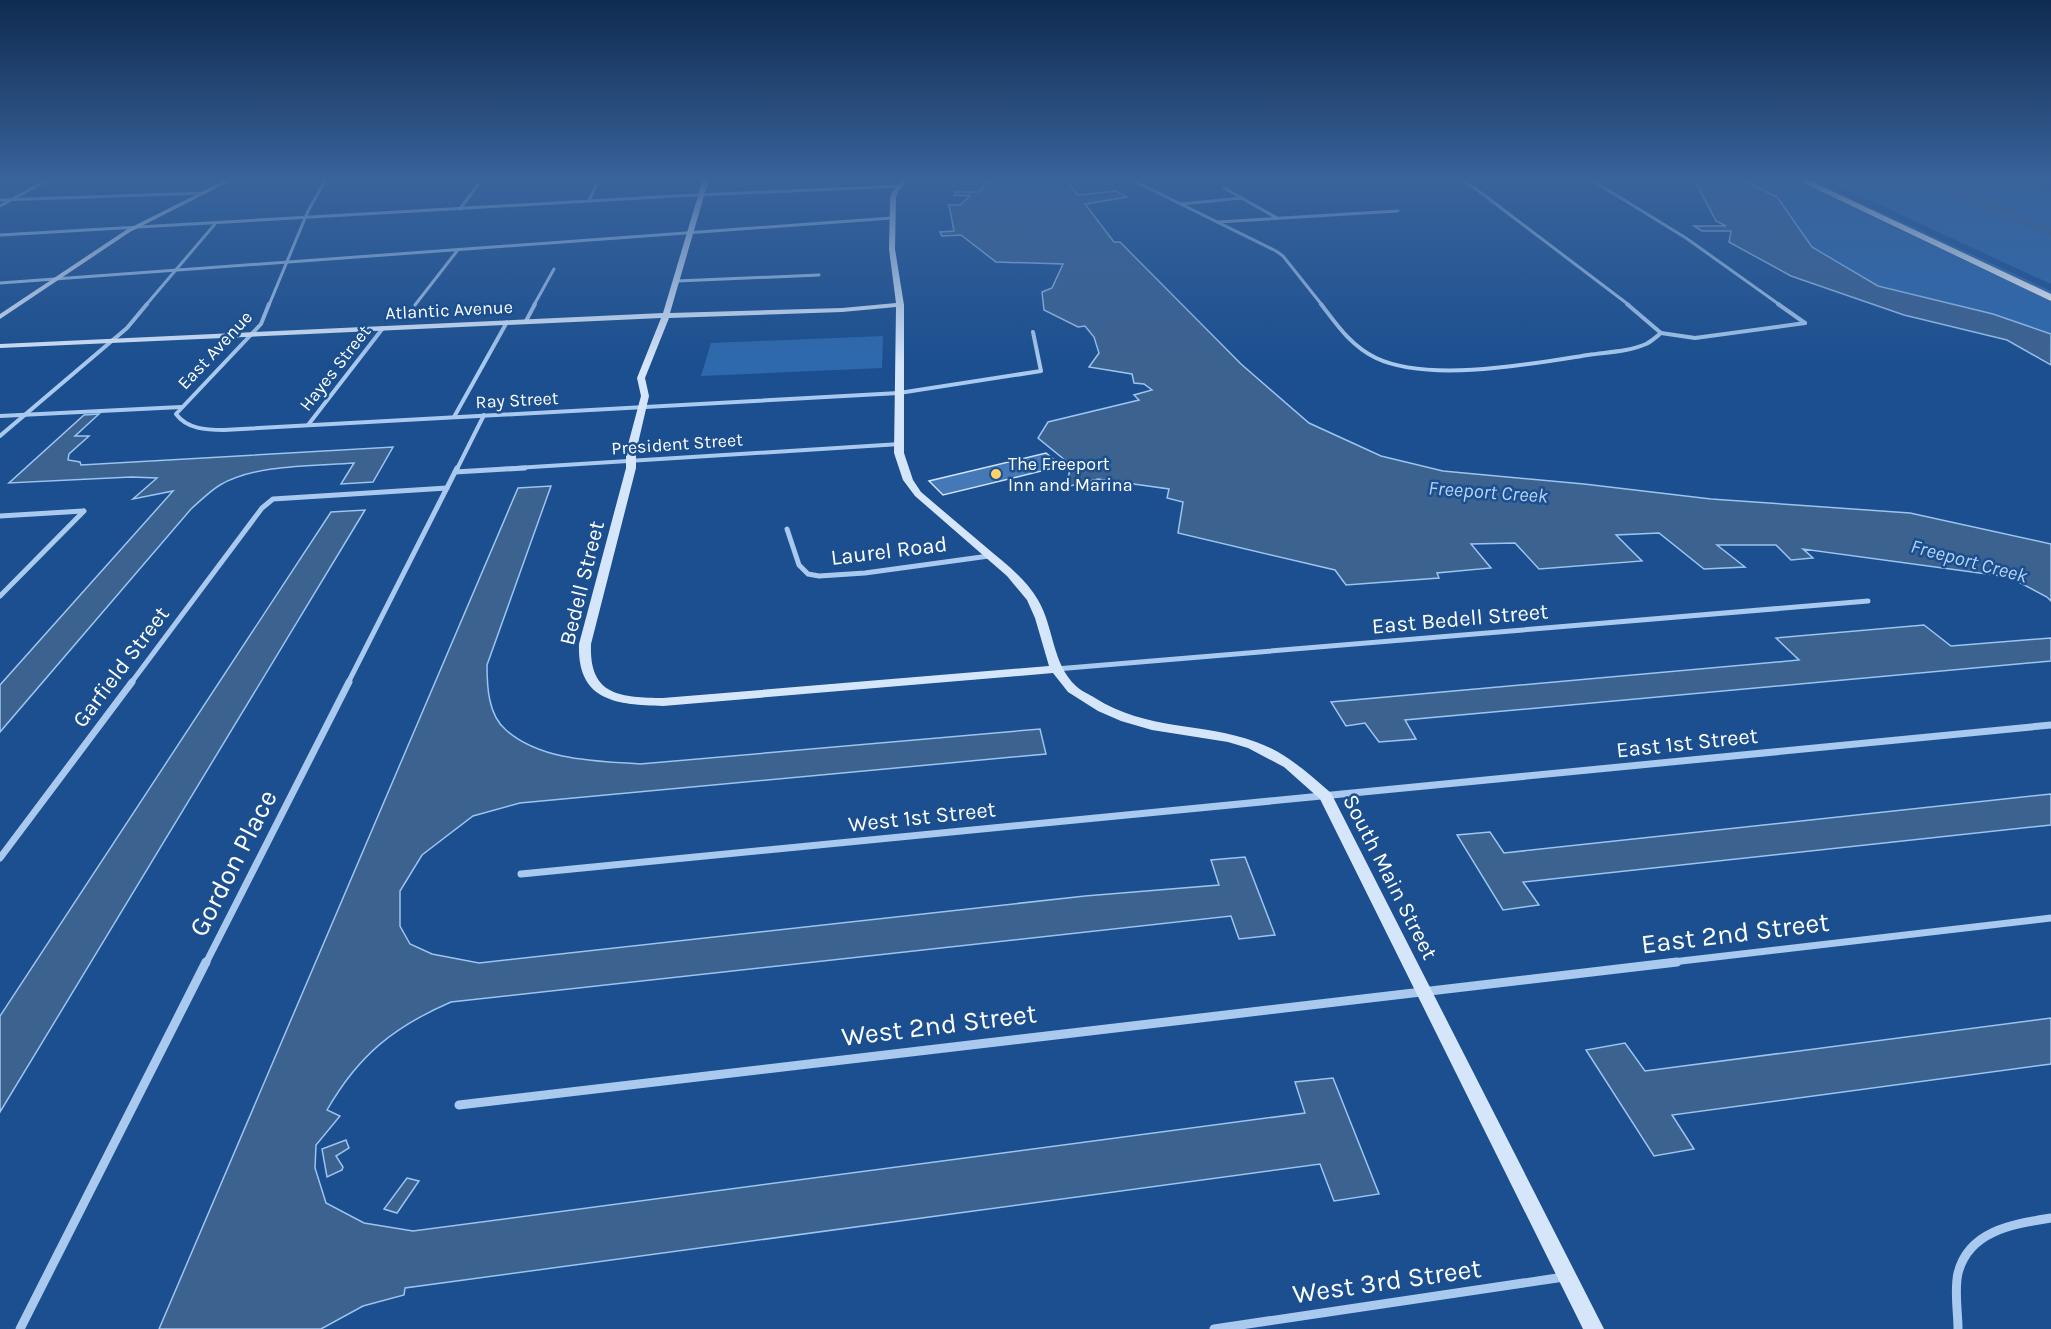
<svg xmlns="http://www.w3.org/2000/svg" width="2051" height="1329" font-family="Karla,sans-serif">
  <style>
    .green { fill: #2e69ad }
    .water { fill: #3c6290; stroke: #9cc4f0; stroke-width: 1.5 }
    .lines { fill: none; stroke-linecap: round; stroke-linejoin: round }
    .river { fill: #3c6290; fill-rule: evenodd }
    .building { fill: #4478b7; stroke: #cfe3fa; stroke-width: 1.5 }
    .street-far4 { stroke: #a9c9ee; stroke-width: 3 }
    .street-far3 { stroke: #a9c9ee; stroke-width: 4 }
    .street-far2 { stroke: #a9c9ee; stroke-width: 5 }
    .street-far1 { stroke: #a9c9ee; stroke-width: 7 }
    .street { stroke: #a9c9ee; stroke-width: 9 }
    .secondary { fill: #d6e6fa; fill-rule: evenodd }
    .highway { fill: #fff; fill-rule: evenodd }
    .poi-dot { fill: #ffd166; stroke: #1b4f8f; stroke-width: 2 }
    .labels { text-anchor: middle; dominant-baseline: central; stroke-width: 5; stroke-linejoin: round; paint-order: stroke }
    .far-street-label { font-size: 18px; fill: #fff; stroke: #1b4f8f }
    .far-poi-label { font-size: 18px; fill: #fff; stroke: #1b4f8f; text-anchor: start }
    .far-water-label { font-size: 20px; font-style: italic; fill: #b5d3f5; stroke: #1b4f8f }
    .street-label { font-size: 22px; fill: #fff; stroke: #1b4f8f }
    .near-street-label { font-size: 27px; fill: #fff; stroke: #1b4f8f }
  </style>
  <rect width="100%" height="100%" fill="#1b4f8f"/>
  <!-- green -->
  <g class="green">
    <polygon points="1739,179 1793,179 2051,301 2051,334 1993,314 1878,286 1812,247 1777,197"/>
    <polygon points="1804,179 1810,179 2051,291 2051,294"/>
    <polygon points="1823,179 2014,179 2051,192 2051,284"/>
    <polygon points="883,336 882,368 701,376 711,343"/>
  </g>
  <!-- water -->
  <g class="water">
    <polygon points="1000,179 1066,179 1078,195 1116,191 1127,197 1085,204 1114,242 1120,242 1241,364 1309,423 1381,456 1443,471 1584,484 1711,499 1910,513 2051,544 2051,601 2047,597 2009,577 1803,549 1813,558 1791,560 1776,545 1717,545 1745,567 1704,569 1659,533 1616,535 1642,561 1539,569 1515,543 1471,544 1491,568 1437,573 1439,578 1346,585 1335,570 1178,533 1183,502 1167,498 1169,489 1098,479 1066,487 1071,465 1038,438 1048,422 1139,400 1134,395 1152,390 1144,384 1134,383 1132,374 1089,367 1099,353 1094,337 1085,326 1078,327 1044,310 1042,292 1052,288 1063,264 996,262 961,235 942,236 940,232 954,231 949,205 960,205 970,196 955,195 955,192 979,192 986,184"/>
    <polygon points="1694,179 1739,179 1777,197 1812,247 1878,286 1993,314 2051,334 2051,365 2007,340 1904,315 1791,276 1729,242 1731,231 1702,231 1694,226 1726,226 1716,221"/>
    <path d="M99,414L75,436H89L69,454L68,460L80,462L81,465L393,447L373,482L341,484L354,463C314,466 256,464 220,485C210,491 200,501 191,509L0,732V685L173,491L133,499L157,478L131,477L9,483L84,415Z"/>
    <path d="M551,486L487,665C487,686 488,715 506,730C541,761 597,761 640,764L1040,729L1046,754L520,803L473,816L422,855L400,891V926L410,944L432,954L479,963L1085,896L1219,885L1211,860L1245,857L1275,935L1239,939L1231,916L451,1002C393,1027 358,1056 327,1110L340,1116L316,1145L315,1168L326,1203L364,1223L413,1231L1305,1113L1295,1082L1333,1078L1379,1194L1334,1201L1320,1164L405,1288L404,1295L363,1306L321,1329H159L518,488Z"/>
    <polygon points="365,510 0,1112 0,1016 331,512"/>
    <polygon points="1924,625 1951,646 2051,638 2051,661 1405,720 1416,739 1379,742 1365,723 1346,726 1331,702 1799,660 1776,638"/>
    <polygon points="2051,794 2051,825 1523,882 1539,905 1503,910 1457,835 1490,832 1504,853"/>
    <polygon points="2051,1018 2051,1064 1672,1115 1694,1149 1654,1156 1586,1050 1625,1043 1645,1071"/>
    <polygon points="346,1140 349,1148 336,1156 343,1167 342,1170 327,1177 322,1149"/>
    <polygon points="407,1178 419,1181 397,1213 384,1209"/>
  </g>
  <g class="lines">
    <!-- river -->
    <polygon class="river" points="1919,179 1937,179 2051,228 2051,237"/>
  </g>
  <!-- building -->
  <polygon class="building" points="1046,453 1062,466 943,495 929,481"/>
  <g class="lines">
    <!-- street-far4 -->
    <g class="street-far4">
      <polyline points="1130,179 1276,251 1283,256 1322,305"/>
      <polyline points="1459,179 1476,189 1629,305"/>
      <polyline points="1590,179 1686,238 1780,305"/>
      <polyline points="1224,188 1277,218"/>
      <polyline points="0,200 205,193"/>
      <polyline points="589,201 599,179"/>
      <polyline points="1181,204 1242,198"/>
      <polyline points="0,206 49,179"/>
      <polyline points="460,209 482,179"/>
      <polyline points="1218,222 1398,211"/>
      <polyline points="0,235 675,196 901,186"/>
      <polyline points="677,281 819,275"/>
      <polyline points="0,283 892,218"/>
      <polyline points="146,305 215,224"/>
      <polyline points="269,305 308,211 326,179"/>
      <polyline points="415,305 457,251"/>
      <polyline points="534,305 554,269"/>
    </g>
    <!-- street-far3 -->
    <g class="street-far3">
      <path d="M269,304L261,324L176,414C187,429 206,430 224,430L899,393L1041,371L1033,332"/>
      <path d="M1321,304C1337,325 1351,346 1376,358C1429,383 1531,364 1588,355C1607,352 1628,352 1646,344C1652,341 1656,337 1661,333L1627,304"/>
      <polyline points="1778,304 1805,323"/>
      <polyline points="526,321 535,304"/>
      <polyline points="1661,333 1695,338 1805,323"/>
      <polyline points="0,416 181,407"/>
      <polyline points="454,417 507,322"/>
      <polyline points="308,425 383,328"/>
      <polyline points="0,436 127,328 147,304"/>
      <polyline points="457,469 484,415"/>
      <polyline points="501,469 900,444"/>
    </g>
    <!-- street-far2 -->
    <g class="street-far2">
      <polyline points="455,472 525,468"/>
      <polyline points="0,516 83,511"/>
      <polyline points="787,529 799,565 808,574 819,576 865,573 989,556"/>
      <polyline points="0,596 84,511"/>
      <polyline points="1056,669 1868,601"/>
      <polyline points="131,683 262,508 273,499 447,488"/>
      <polyline points="348,683 457,468"/>
    </g>
    <!-- street-far1 -->
    <g class="street-far1">
      <polyline points="0,858 132,682"/>
      <polyline points="521,874 2051,725"/>
      <polyline points="206,963 349,682"/>
      <polyline points="1664,963 2051,918"/>
    </g>
    <!-- street -->
    <g class="street">
      <polyline points="459,1105 1677,962"/>
      <polyline points="20,1329 206,962"/>
      <polyline points="1214,1329 1564,1277"/>
      <path d="M1958,1329C1958,1311 1954,1291 1958,1273C1969,1230 2014,1224 2051,1218"/>
    </g>
    <!-- secondary -->
    <g class="secondary">
      <polygon points="227,179 234,179 130,232 0,319 0,314 126,230"/>
      <path d="M703,179H709L670,313L842,308L896,303L889,249L890,198L892,192L903,179H908L898,192L896,198L895,249L904,305V453L913,480L921,492C943,511 965,529 987,548C1005,563 1026,579 1038,600C1054,627 1052,664 1076,686C1081,691 1089,694 1095,698C1147,731 1202,722 1256,742C1285,752 1308,773 1331,793L1604,1329H1583L1320,799L1284,767L1248,748L1228,742L1152,730L1121,721L1098,711L1068,692L1053,673L663,706C616,705 577,701 579,644L626,468V452L641,396L637,378L661,318L0,348V344L663,313ZM896,307L894,453L903,480L915,496L1007,576L1027,600L1035,618L1049,666L663,698C620,697 589,696 591,644L636,468V452L649,396L645,378L669,318L842,312Z"/>
    </g>
    <!-- highway -->
    <polygon class="highway" points="1795,179 1806,179 2051,294 2051,301"/>
  </g>
  <!-- sky -->
  <linearGradient id="sky" x2="0" y2="1"><stop stop-color="#0f2b4f"/><stop offset="0.49" stop-color="#39639b"/><stop offset="1" stop-color="#39639b" stop-opacity="0"/></linearGradient>
  <rect width="2051" height="365" fill="url(#sky)"/>
  <!-- markers -->
  <circle class="poi-dot" cx="996" cy="474" r="6"/>
  <g class="labels">
    <!-- far-street labels -->
    <g class="far-street-label">
      <text transform="translate(449 310) rotate(-3)">Atlantic Avenue</text>
      <text transform="translate(215 350) rotate(-47)">East Avenue</text>
      <text transform="translate(335 368) rotate(-52)">Hayes Street</text>
      <text transform="translate(517 400) rotate(-3)">Ray Street</text>
      <text transform="translate(677 444) rotate(-4)">President Street</text>
    </g>
    <!-- far-poi labels -->
    <g class="far-poi-label">
      <text x="1008" y="464">The Freeport<tspan x="1008" dy="21">Inn and Marina</tspan></text>
    </g>
    <!-- far-water labels -->
    <g class="far-water-label">
      <text transform="translate(1488 492) rotate(4)">Freeport Creek</text>
      <text transform="translate(1969 561) rotate(15)">Freeport Creek</text>
    </g>
    <!-- street labels -->
    <g class="street-label">
      <text transform="translate(889 551) rotate(-7)">Laurel Road</text>
      <text transform="translate(582 583) rotate(-76)">Bedell Street</text>
      <text transform="translate(1460 619) rotate(-5)">East Bedell Street</text>
      <text transform="translate(121 667) rotate(-53)">Garfield Street</text>
      <text transform="translate(1687 743) rotate(-6)">East 1st Street</text>
      <text transform="translate(922 817) rotate(-6)">West 1st Street</text>
      <text transform="translate(1390 877) rotate(63)">South Main Street</text>
    </g>
    <!-- near-street labels -->
    <g class="near-street-label">
      <text transform="translate(233 863) rotate(-63)">Gordon Place</text>
      <text transform="translate(1735 933) rotate(-7)">East 2nd Street</text>
      <text transform="translate(939 1025) rotate(-7)">West 2nd Street</text>
      <text transform="translate(1387 1281) rotate(-8)">West 3rd Street</text>
    </g>
  </g>
</svg>
